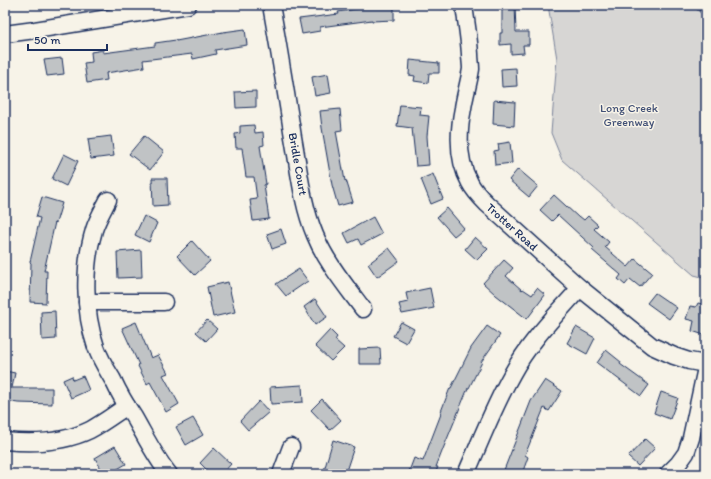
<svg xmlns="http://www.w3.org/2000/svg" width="711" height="479" font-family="Itim,sans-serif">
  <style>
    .green { fill: #d7d6d4; stroke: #798299 }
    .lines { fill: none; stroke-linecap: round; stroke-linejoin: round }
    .stream { stroke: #727c95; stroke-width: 3 }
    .building { fill: #c0c3c5; stroke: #1b2f5e }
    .minor-casing { stroke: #1b2f5e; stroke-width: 19 }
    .minor { stroke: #f7f3e8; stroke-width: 16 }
    .labels { text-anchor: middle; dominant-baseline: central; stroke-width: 3; stroke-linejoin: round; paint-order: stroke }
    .park-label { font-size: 12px; fill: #415076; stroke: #f7f3e8 }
    .street-label { font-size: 12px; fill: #1b2f5e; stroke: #f7f3e8 }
  </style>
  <rect width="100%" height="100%" fill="#f7f3e8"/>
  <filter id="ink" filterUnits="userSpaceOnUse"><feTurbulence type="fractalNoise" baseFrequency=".025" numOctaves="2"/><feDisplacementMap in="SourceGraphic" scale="8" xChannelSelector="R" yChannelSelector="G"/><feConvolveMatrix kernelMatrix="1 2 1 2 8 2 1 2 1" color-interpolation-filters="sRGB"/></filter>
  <g filter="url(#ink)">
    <!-- green -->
    <polygon class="green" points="548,5 706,5 706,278 694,275 562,160 551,133 557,59"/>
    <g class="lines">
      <!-- stream -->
      <polyline class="stream" points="695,5 699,10 706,16"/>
    </g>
    <!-- building -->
    <g class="building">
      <polygon points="502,5 515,5 516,32 529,32 529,45 523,45 524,53 511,54 511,44 500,45 500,33 502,33"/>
      <polygon points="374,6 394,6 394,20 372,21 372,20 320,27 320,31 302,34 299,19 339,14 338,12"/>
      <polygon points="245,29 247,45 215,50 216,54 193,59 192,54 143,60 144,67 106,73 107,80 87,83 84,63 92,62 91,52 103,50 103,53 155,46 155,43 176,40 176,41 223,32"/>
      <polygon points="62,58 64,74 47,76 44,60"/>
      <polygon points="410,60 439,63 439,73 429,73 428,83 414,81 415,76 409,75"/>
      <polygon points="516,68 517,86 502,87 501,69"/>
      <polygon points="328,74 331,93 315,96 312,77"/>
      <polygon points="256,91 256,107 236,108 235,92"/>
      <polygon points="494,100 515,102 514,126 493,124"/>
      <polygon points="400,105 421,107 420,115 429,116 427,136 429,165 416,166 412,128 397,126"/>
      <polygon points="340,109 342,130 336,131 345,181 346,180 353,202 338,206 332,185 322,128 320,111"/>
      <polygon points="254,125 255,133 263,132 264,145 260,146 266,184 264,185 269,219 253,221 250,200 257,199 254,177 246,177 242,148 236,148 235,134 240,133 240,126"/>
      <polygon points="111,136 114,156 91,159 88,139"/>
      <polygon points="144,136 164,152 150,170 129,154"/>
      <polygon points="510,142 512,163 495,165 494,151 499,150 498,144"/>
      <polygon points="64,154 78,161 66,186 52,179"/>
      <polygon points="518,169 538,186 529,197 509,180"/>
      <polygon points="433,174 443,199 431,204 421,179"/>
      <polygon points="152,178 167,178 168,205 153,206"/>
      <polygon points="554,195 578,217 579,216 584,220 588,216 598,225 594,229 609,242 605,247 628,267 635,259 652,273 640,287 630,279 625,285 618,279 621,275 592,250 594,248 558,215 552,221 540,210"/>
      <polygon points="42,197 62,203 56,223 55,222 44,271 47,271 46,303 30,302 31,263 30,262 40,218 36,217"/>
      <polygon points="447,208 464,228 454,236 437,217"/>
      <polygon points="144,216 157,223 149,242 135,235"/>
      <polygon points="373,217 382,234 361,245 358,239 349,243 344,233"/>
      <polygon points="281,229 286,244 272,249 267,234"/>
      <polygon points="475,237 488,249 477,260 465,249"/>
      <polygon points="192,241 210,261 195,275 177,256"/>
      <polygon points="389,248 399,261 377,277 368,264"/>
      <polygon points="141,250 142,277 118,278 117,252"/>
      <polygon points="504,260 513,268 506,276 522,290 523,289 532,295 537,288 545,295 527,319 496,295 483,283"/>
      <polygon points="299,269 308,281 286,296 276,284"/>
      <polygon points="228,282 235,312 213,317 207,287"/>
      <polygon points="430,288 434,308 402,314 399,304 408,302 406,293"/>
      <polygon points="655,293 677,308 669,319 647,303"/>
      <polygon points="315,299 327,317 315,325 304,307"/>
      <polygon points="698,303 706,305 706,328 704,335 692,331 694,321 686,319 690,306 696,307"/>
      <polygon points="55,311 56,339 42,340 41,312"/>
      <polygon points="207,320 217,329 206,341 196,332"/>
      <polygon points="136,322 151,358 158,355 168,373 163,375 179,404 166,412 150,382 147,384 138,366 139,365 122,328"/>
      <polygon points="401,322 414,329 406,343 393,336"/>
      <polygon points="487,326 500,335 481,362 482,362 469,388 468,388 443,449 436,467 438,467 435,474 408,474 414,458 423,461 441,414 440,414 450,388 451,388 471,348"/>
      <polygon points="576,327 595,338 587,354 567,343"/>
      <polygon points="330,330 337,337 335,340 344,348 331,361 315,346"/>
      <polygon points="380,348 381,364 359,364 359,349"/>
      <polygon points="606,350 621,362 620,364 649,385 641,396 597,363"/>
      <polygon points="5,371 15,373 12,388 52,388 52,404 18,403 5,401"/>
      <polygon points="72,376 73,380 83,376 89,390 71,398 63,380"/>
      <polygon points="545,380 562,391 549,411 544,408 525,455 528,457 522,474 516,474 504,470 531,401"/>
      <polygon points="302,385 303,402 271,404 270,387"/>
      <polygon points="661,392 678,398 670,419 654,413"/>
      <polygon points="322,399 341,420 330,430 311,410"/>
      <polygon points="259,401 269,412 248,430 240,421"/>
      <polygon points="193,418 203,435 186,445 176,427"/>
      <polygon points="645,439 655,448 638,466 628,457"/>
      <polygon points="333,440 354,447 345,474 323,474"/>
      <polygon points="115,446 126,464 109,474 104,474 95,458"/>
      <polygon points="214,448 231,464 222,474 211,474 200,463"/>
    </g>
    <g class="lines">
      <!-- minor casing -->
      <g class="minor-casing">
        <g id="minor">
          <path d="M271,5C279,49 286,93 293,137C299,170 302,204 315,235C326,262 346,286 363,309"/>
          <path d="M464,5C466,21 469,37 470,54C470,59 471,64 471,69C469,82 465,95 463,108C458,133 457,160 470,183C474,191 481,198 487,204L580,288L652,346L674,356L689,361L706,364"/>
          <polyline points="5,34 35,30 188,5"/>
          <path d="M108,200C103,210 97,220 94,230C83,266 84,312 96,347C100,359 107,370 113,380C119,393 126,405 134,417C145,436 155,457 169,474"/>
          <polyline points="87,302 164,302"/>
          <path d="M5,441C34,444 63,443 90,430C103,423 115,414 127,406"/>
          <polyline points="281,474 291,447"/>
          <path d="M466,474C481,440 494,406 512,374C529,342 556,315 580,288"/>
          <polyline points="668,474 678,464 686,453 691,438 706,368"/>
        </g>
      </g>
      <!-- minor -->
      <use href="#minor" class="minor"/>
    </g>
  </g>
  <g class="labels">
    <!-- park labels -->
    <g class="park-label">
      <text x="629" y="108">Long Creek<tspan x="629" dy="14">Greenway</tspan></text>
    </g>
    <!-- street labels -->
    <g class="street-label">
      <text transform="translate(298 164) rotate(80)">Bridle Court</text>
      <text transform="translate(512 227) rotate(42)">Trotter Road</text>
    </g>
  </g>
  <!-- margin -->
  <rect width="711" height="479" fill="none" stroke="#f7f3e8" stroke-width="20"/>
  <rect x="10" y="10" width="691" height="459" fill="none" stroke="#1b2f5e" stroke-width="1.5" filter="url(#ink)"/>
  <!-- scale -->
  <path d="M28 44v6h79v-6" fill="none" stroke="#1b2f5e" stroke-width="2"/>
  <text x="34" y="44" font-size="12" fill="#1b2f5e" stroke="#f7f3e8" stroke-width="3" paint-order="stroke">50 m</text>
</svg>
